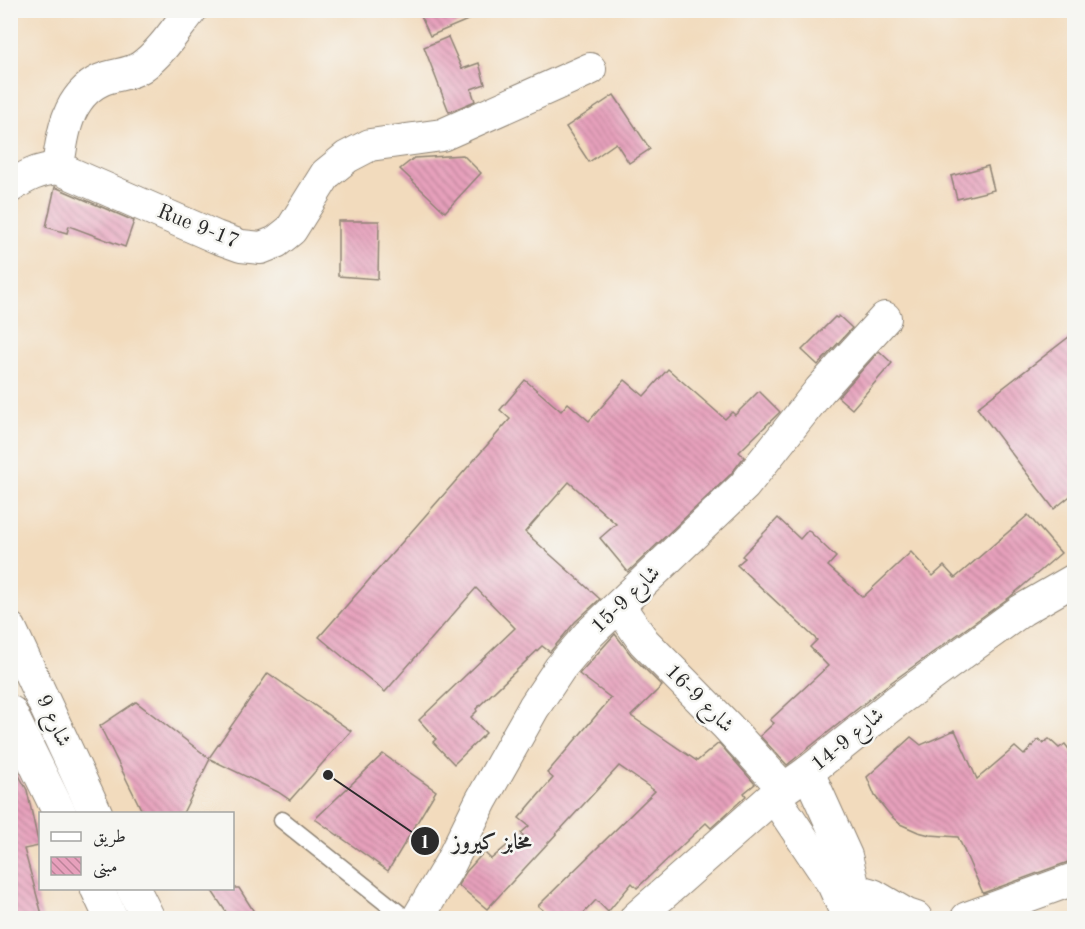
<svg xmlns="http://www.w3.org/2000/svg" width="1085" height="929" font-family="'Old Standard TT',Amiri,serif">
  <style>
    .building { fill: url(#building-back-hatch) }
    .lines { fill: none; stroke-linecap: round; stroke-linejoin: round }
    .service-casing { stroke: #8e8374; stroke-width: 19 }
    .minor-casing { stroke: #8e8374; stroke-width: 34 }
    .secondary-casing { stroke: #8e8374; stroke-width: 35 }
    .service { stroke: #fff; stroke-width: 16 }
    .minor { stroke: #fff; stroke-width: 32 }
    .secondary { stroke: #fff; stroke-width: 33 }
    .labels { text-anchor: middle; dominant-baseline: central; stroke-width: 5; stroke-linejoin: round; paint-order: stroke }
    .street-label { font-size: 21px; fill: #2b2b2b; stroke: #f6f6f2 }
    .leader { fill: none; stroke: #2b2b2b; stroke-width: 2 }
    .callout-dot { fill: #2b2b2b; stroke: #f6f6f2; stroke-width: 2 }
    .mark-label { font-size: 18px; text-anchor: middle; font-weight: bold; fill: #fff }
    .callout-label { font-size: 22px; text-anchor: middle; font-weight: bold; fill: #2b2b2b; stroke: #f6f6f2; stroke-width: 5; stroke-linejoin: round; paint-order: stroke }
  </style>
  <defs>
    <pattern id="building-back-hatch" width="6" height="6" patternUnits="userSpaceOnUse" patternTransform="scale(1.5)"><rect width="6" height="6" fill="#e7a0bc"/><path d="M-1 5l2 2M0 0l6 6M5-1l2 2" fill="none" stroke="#bb8399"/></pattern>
  </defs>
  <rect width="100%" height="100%" fill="#f6f6f2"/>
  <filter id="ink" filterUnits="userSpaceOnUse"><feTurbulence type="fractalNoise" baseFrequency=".0167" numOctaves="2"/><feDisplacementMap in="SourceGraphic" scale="12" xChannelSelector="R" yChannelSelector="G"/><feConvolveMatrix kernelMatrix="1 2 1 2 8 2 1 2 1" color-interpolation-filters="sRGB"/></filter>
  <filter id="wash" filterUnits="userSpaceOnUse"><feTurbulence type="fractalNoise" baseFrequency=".008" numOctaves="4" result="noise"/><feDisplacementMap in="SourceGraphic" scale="24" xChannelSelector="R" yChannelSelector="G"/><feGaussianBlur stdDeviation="1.35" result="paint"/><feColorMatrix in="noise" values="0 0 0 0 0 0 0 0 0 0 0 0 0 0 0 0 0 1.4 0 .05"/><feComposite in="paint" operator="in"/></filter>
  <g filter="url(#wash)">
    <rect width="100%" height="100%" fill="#f2dbbd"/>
    <g id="blocks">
      <!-- building -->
      <g class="building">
        <polygon points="418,10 489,10 489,11 430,36"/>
        <polygon points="448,37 462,69 479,63 485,84 471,89 475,101 449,112 424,47"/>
        <polygon points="614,95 650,149 629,163 616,143 589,162 566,127"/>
        <polygon points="463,155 481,173 445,212 400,169 414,158"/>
        <polygon points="988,166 994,190 957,199 951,176"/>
        <polygon points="55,187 134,221 125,247 69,226 67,233 46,227"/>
        <polygon points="338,221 379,221 378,279 338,276"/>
        <polygon points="839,316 852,328 818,365 802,350 835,317 837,318"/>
        <polygon points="1074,333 1074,493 1054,509 977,408"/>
        <polygon points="879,351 892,363 852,409 838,397"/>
        <polygon points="668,369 725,419 732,412 735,415 759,391 780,412 739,452 744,457 731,474 628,572 600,538 616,524 569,482 525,532 600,599 575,622 550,652 542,646 476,709 477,711 471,717 486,733 454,764 433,742 436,739 419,720 515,628 476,588 385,692 319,637 510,419 500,410 525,380 561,411 568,403 589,421 625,380 644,396"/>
        <polygon points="1028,515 1061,553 1010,597 886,686 787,765 760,736 774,723 770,720 828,666 810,647 817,640 737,565 745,558 742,556 778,518 800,539 808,530 836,557 828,566 863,597 911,552 933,576 944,566 955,578"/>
        <polygon points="615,634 631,655 662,686 631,716 697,761 719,743 755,784 744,793 746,796 711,828 706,823 637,888 632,883 608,912 596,900 579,918 553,918 538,906 655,791 619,766 487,909 458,885 466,872 484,852 491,859 510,843 514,846 523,835 521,833 529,826 519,818 553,778 547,773 611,698 579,674"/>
        <polygon points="268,673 351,731 290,800 278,792 210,759 183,813 143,813 100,726 136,702 209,758"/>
        <polygon points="955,730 977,779 1015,747 1024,755 1039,739 1043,743 1049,739 1059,748 1065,744 1074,756 1074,861 1068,862 983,893 958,837 930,835 918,832 900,824 890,815 875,796 867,777 911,737 921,745"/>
        <polygon points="383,754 436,791 388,871 315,819"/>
        <polygon points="10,759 27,790 39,846 24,849 43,918 10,918"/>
        <polygon points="210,888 239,888 258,918 230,918"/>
      </g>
    </g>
  </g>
  <g filter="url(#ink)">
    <use href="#blocks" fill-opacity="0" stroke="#8e8374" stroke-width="1.5"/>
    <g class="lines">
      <!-- service casing -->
      <g class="service-casing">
        <polyline id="service" points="282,820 405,918"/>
      </g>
      <!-- minor casing -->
      <g class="minor-casing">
        <g id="minor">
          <path d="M58,168C62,135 67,96 101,80C114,74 129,75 141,67C161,53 176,29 191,10"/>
          <path d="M10,187C26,176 38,170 58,168L216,237L241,246L261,248L276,242L291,230L326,174L347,157L370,145L442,135L590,69"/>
          <polyline points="619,606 644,642 727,726 784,789"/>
          <polyline points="808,772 846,856 854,888 854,918"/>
          <polyline points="774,796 833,884 847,915"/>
          <polyline points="835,884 873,895 907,915 916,918"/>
          <polyline points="418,918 450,864 481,801 534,707 560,668 589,634 744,486 820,390 885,318"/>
          <polyline points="636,918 774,796 808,772 897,701 1022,610 1074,580"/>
          <polyline points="967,918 1074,879"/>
        </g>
      </g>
      <!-- secondary casing -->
      <g class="secondary-casing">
        <g id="secondary">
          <polyline points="10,629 96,814"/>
          <polyline points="10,712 60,814"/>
          <polyline points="97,888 111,918"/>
          <polyline points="133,888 148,918"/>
        </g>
      </g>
      <!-- service -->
      <use href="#service" class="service"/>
      <!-- minor -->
      <use href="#minor" class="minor"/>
      <!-- secondary -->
      <use href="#secondary" class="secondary"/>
    </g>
  </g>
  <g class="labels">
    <!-- street labels -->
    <g class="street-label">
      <text transform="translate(198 227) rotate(22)">Rue 9-17</text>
      <text transform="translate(626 600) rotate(-44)">شارع 9-15</text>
      <text transform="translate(699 699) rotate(45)">شارع 9-16</text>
      <text transform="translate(53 721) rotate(65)">شارع 9</text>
      <text transform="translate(848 740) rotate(-39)">شارع 9-14</text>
    </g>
  </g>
  <!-- callouts -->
  <path class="leader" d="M328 775L425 841"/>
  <g class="callout-dot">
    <circle cx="328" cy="775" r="6"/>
    <circle cx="425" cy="841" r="15"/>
  </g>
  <g class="mark-label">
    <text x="425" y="848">1</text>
  </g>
  <g class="callout-label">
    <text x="492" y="849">مخابز كيروز</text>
  </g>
  <!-- margin -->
  <rect width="1085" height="929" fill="none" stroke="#f6f6f2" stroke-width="36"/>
  <!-- legend -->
  <rect x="39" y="812" width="195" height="78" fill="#f6f6f2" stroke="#a5a5a2" stroke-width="1.5"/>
  <rect x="51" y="832" width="30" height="9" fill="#ffffff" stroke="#a5a5a2" stroke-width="1.5"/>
  <text x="93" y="842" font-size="18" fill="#2b2b2b">طريق</text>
  <rect x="51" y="857" width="30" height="18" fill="url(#building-back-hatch)" stroke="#a5a5a2" stroke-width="1.5"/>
  <text x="93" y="872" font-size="18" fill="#2b2b2b">مبنى</text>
</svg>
